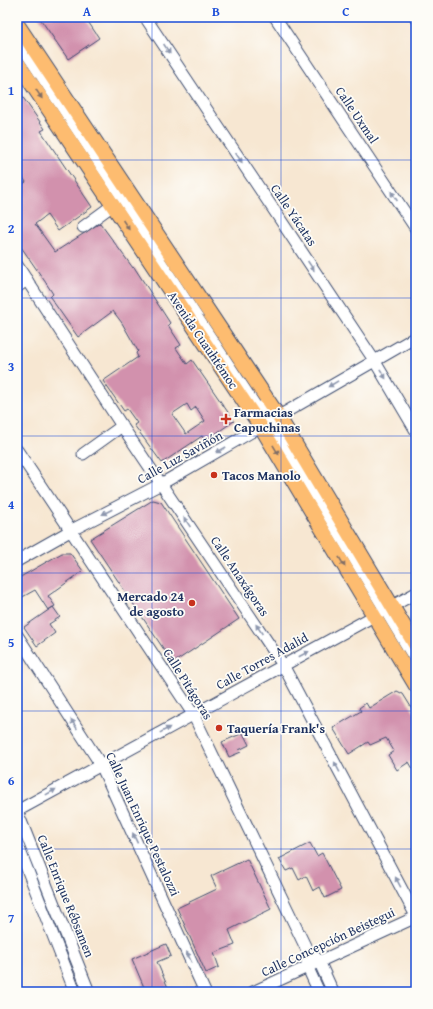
<svg xmlns="http://www.w3.org/2000/svg" width="433" height="1009" font-family="'Gentium Book Plus',serif">
  <style>
    .building { fill: #d291ad; fill-rule: evenodd }
    .lines { fill: none; stroke-linecap: round; stroke-linejoin: round }
    .minor-casing { stroke: #3c4b6f; stroke-width: 13 }
    .major-casing { stroke: #3c4b6f; stroke-width: 16 }
    .minor { stroke: #fff; stroke-width: 11 }
    .major { stroke: #fdbc70; stroke-width: 14 }
    .oneway { fill: #8d97ae }
    .oneway2 { fill: #816e66 }
    .grid { fill: none; stroke: #1d4ed8; stroke-width: 1; stroke-opacity: 0.55 }
    .poi-dot { fill: #c8321e; stroke: #fdfcf7; stroke-width: 1.5 }
    .labels { text-anchor: middle; dominant-baseline: central; stroke-width: 3.5; stroke-linejoin: round; paint-order: stroke }
    .street-label { font-size: 13px; fill: #1b2f5e; stroke: #fdfcf7 }
    .poi-label { font-size: 13px; font-weight: bold; fill: #1b2f5e; stroke: #fdfcf7; text-anchor: start }
    .neatline { fill: none; stroke: #1d4ed8; stroke-width: 1.5 }
    .grid-label { font-size: 13px; text-anchor: middle; font-weight: bold; fill: #1d4ed8 }
  </style>
  <rect width="100%" height="100%" fill="#fdfcf7"/>
  <filter id="ink" filterUnits="userSpaceOnUse"><feTurbulence type="fractalNoise" baseFrequency=".025" numOctaves="2"/><feDisplacementMap in="SourceGraphic" scale="8" xChannelSelector="R" yChannelSelector="G"/><feConvolveMatrix kernelMatrix="1 2 1 2 8 2 1 2 1" color-interpolation-filters="sRGB"/></filter>
  <filter id="wash" filterUnits="userSpaceOnUse"><feTurbulence type="fractalNoise" baseFrequency=".012" numOctaves="4" result="noise"/><feDisplacementMap in="SourceGraphic" scale="16" xChannelSelector="R" yChannelSelector="G"/><feGaussianBlur stdDeviation="0.9" result="paint"/><feColorMatrix in="noise" values="0 0 0 0 0 0 0 0 0 0 0 0 0 0 0 0 0 1.4 0 .05"/><feComposite in="paint" operator="in"/></filter>
  <g filter="url(#wash)">
    <rect width="100%" height="100%" fill="#f7e7d2"/>
    <g id="blocks">
      <!-- building -->
      <g class="building">
        <polygon points="39,17 85,17 99,38 68,59"/>
        <path d="M17,89L45,129L41,131L92,207L58,231L47,215L35,224L55,252L100,223L133,268L134,267L170,323L168,325L181,345L176,348L187,364L192,360L234,421L205,441L202,436L162,463L134,425L137,423L127,409L124,411L103,381L138,357L136,353L138,351L122,323L113,311L78,337L50,297L53,294L46,283L17,241V188L26,182L17,169ZM187,404L191,411L196,407L205,421L186,434L172,414Z"/>
        <polygon points="153,500 161,502 239,619 173,663 90,539"/>
        <polygon points="62,553 70,553 83,571 48,596 55,606 48,610 35,590 17,600 17,579"/>
        <polygon points="53,607 60,617 49,624 55,633 37,646 24,627"/>
        <polygon points="397,691 403,694 416,715 416,774 409,762 397,770 388,755 394,751 386,738 370,745 368,742 349,754 333,728 361,711 359,708 366,703 369,708"/>
        <polygon points="243,733 249,745 239,750 241,752 229,757 222,742"/>
        <polygon points="310,843 317,856 322,853 341,890 325,898 320,887 313,891 306,876 299,880 293,868 286,871 279,859"/>
        <polygon points="247,859 271,909 229,930 235,945 214,953 219,967 206,973 177,908 217,889 211,876"/>
        <polygon points="166,944 171,956 157,962 169,990 165,992 146,992 132,959"/>
      </g>
    </g>
  </g>
  <g filter="url(#ink)">
    <use href="#blocks" fill-opacity="0" stroke="#3c4b6f" stroke-width="1"/>
    <g class="lines">
      <!-- minor casing -->
      <g class="minor-casing">
        <g id="minor">
          <polyline points="145,17 374,360 416,431"/>
          <polyline points="275,17 416,229"/>
          <polyline points="416,17 416,18"/>
          <polyline points="17,39 151,241 156,255 259,411 271,421"/>
          <polyline points="83,227 113,205"/>
          <polyline points="151,241 166,253"/>
          <polyline points="17,265 122,426 283,665 416,916"/>
          <polyline points="17,287 27,280"/>
          <polyline points="265,403 271,421 416,661"/>
          <polyline points="17,450 193,714 306,948 319,961 333,992"/>
          <polyline points="83,454 122,426"/>
          <polyline points="17,561 70,531 161,484 416,337"/>
          <polyline points="17,635 101,765 205,992"/>
          <polyline points="17,811 416,593"/>
          <polyline points="17,811 89,992"/>
          <polyline points="17,843 75,992"/>
          <polyline points="307,959 307,966 319,992"/>
          <polyline points="253,992 416,917"/>
        </g>
      </g>
      <!-- major casing -->
      <g class="major-casing">
        <g id="major">
          <polyline points="17,24 279,417 416,646"/>
          <polyline points="17,62 261,427 416,686"/>
        </g>
      </g>
      <!-- minor -->
      <use href="#minor" class="minor"/>
      <!-- major -->
      <use href="#major" class="major"/>
    </g>
    <!-- one-way arrows -->
    <defs><path id="oneway-solid" d="M-6-.8H1V-3.2L6.5 0L1 3.2V.8H-6Z"/></defs>
    <g class="oneway">
      <use href="#oneway-solid" transform="translate(167 49) rotate(56)"/>
      <use href="#oneway-solid" transform="translate(239 158) rotate(56)"/>
      <use href="#oneway-solid" transform="translate(394 196) rotate(-124)"/>
      <use href="#oneway-solid" transform="translate(311 266) rotate(56)"/>
      <use href="#oneway-solid" transform="translate(383 374) rotate(59)"/>
      <use href="#oneway-solid" transform="translate(333 384) rotate(149)"/>
      <use href="#oneway-solid" transform="translate(221 450) rotate(150)"/>
      <use href="#oneway-solid" transform="translate(107 512) rotate(153)"/>
      <use href="#oneway-solid" transform="translate(187 522) rotate(-124)"/>
      <use href="#oneway-solid" transform="translate(259 629) rotate(-124)"/>
      <use href="#oneway-solid" transform="translate(304 654) rotate(-28)"/>
      <use href="#oneway-solid" transform="translate(74 724) rotate(-123)"/>
      <use href="#oneway-solid" transform="translate(165 730) rotate(-29)"/>
      <use href="#oneway-solid" transform="translate(337 767) rotate(-118)"/>
      <use href="#oneway-solid" transform="translate(51 792) rotate(-29)"/>
      <use href="#oneway-solid" transform="translate(135 838) rotate(-115)"/>
      <use href="#oneway-solid" transform="translate(398 882) rotate(-118)"/>
      <use href="#oneway-solid" transform="translate(189 957) rotate(-115)"/>
    </g>
    <g class="oneway2">
      <use href="#oneway-solid" transform="translate(39 94) rotate(56)"/>
      <use href="#oneway-solid" transform="translate(126 225) rotate(56)"/>
      <use href="#oneway-solid" transform="translate(276 450) rotate(59)"/>
      <use href="#oneway-solid" transform="translate(342 562) rotate(59)"/>
    </g>
  </g>
  <!-- grid -->
  <path class="grid" d="M152,17V992M281,17V992M17,160H416M17,298H416M17,436H416M17,573H416M17,711H416M17,849H416"/>
  <!-- markers -->
  <g class="poi-dot">
    <path d="M224 413h4v4h4v4h-4v4h-4v-4h-4v-4h4z"/>
    <circle cx="214" cy="475" r="4"/>
    <circle cx="192" cy="603" r="4"/>
    <circle cx="219" cy="728" r="4"/>
  </g>
  <g class="labels">
    <!-- street labels -->
    <g class="street-label">
      <text transform="translate(357 115) rotate(56)">Calle Uxmal</text>
      <text transform="translate(294 215) rotate(56)">Calle Yácatas</text>
      <text transform="translate(203 340) rotate(56)">Avenida Cuauhtémoc</text>
      <text transform="translate(180 457) rotate(-29)">Calle Luz Saviñón</text>
      <text transform="translate(240 576) rotate(56)">Calle Anaxágoras</text>
      <text transform="translate(262 661) rotate(-29)">Calle Torres Adalid</text>
      <text transform="translate(188 684) rotate(58)">Calle Pitágoras</text>
      <text transform="translate(143 824) rotate(65)">Calle Juan Enrique Pestalozzi</text>
      <text transform="translate(66 896) rotate(68)">Calle Enrique Rébsamen</text>
      <text transform="translate(328 942) rotate(-25)">Calle Concepción Beistegui</text>
    </g>
    <!-- poi labels -->
    <g class="poi-label">
      <text x="234" y="412">Farmacias<tspan x="234" dy="15">Capuchinas</tspan></text>
      <text x="222" y="475">Tacos Manolo</text>
      <text x="184" y="596" text-anchor="end">Mercado 24<tspan x="184" dy="15">de agosto</tspan></text>
      <text x="227" y="728">Taquería Frank's</text>
    </g>
  </g>
  <!-- margin -->
  <rect width="433" height="1009" fill="none" stroke="#fdfcf7" stroke-width="44"/>
  <rect x="22" y="22" width="389" height="965" class="neatline"/>
  <g class="grid-label">
    <text x="87" y="16">A</text>
    <text x="216" y="16">B</text>
    <text x="346" y="16">C</text>
    <text x="11" y="95">1</text>
    <text x="11" y="233">2</text>
    <text x="11" y="371">3</text>
    <text x="11" y="509">4</text>
    <text x="11" y="647">5</text>
    <text x="11" y="785">6</text>
    <text x="11" y="923">7</text>
  </g>
</svg>
